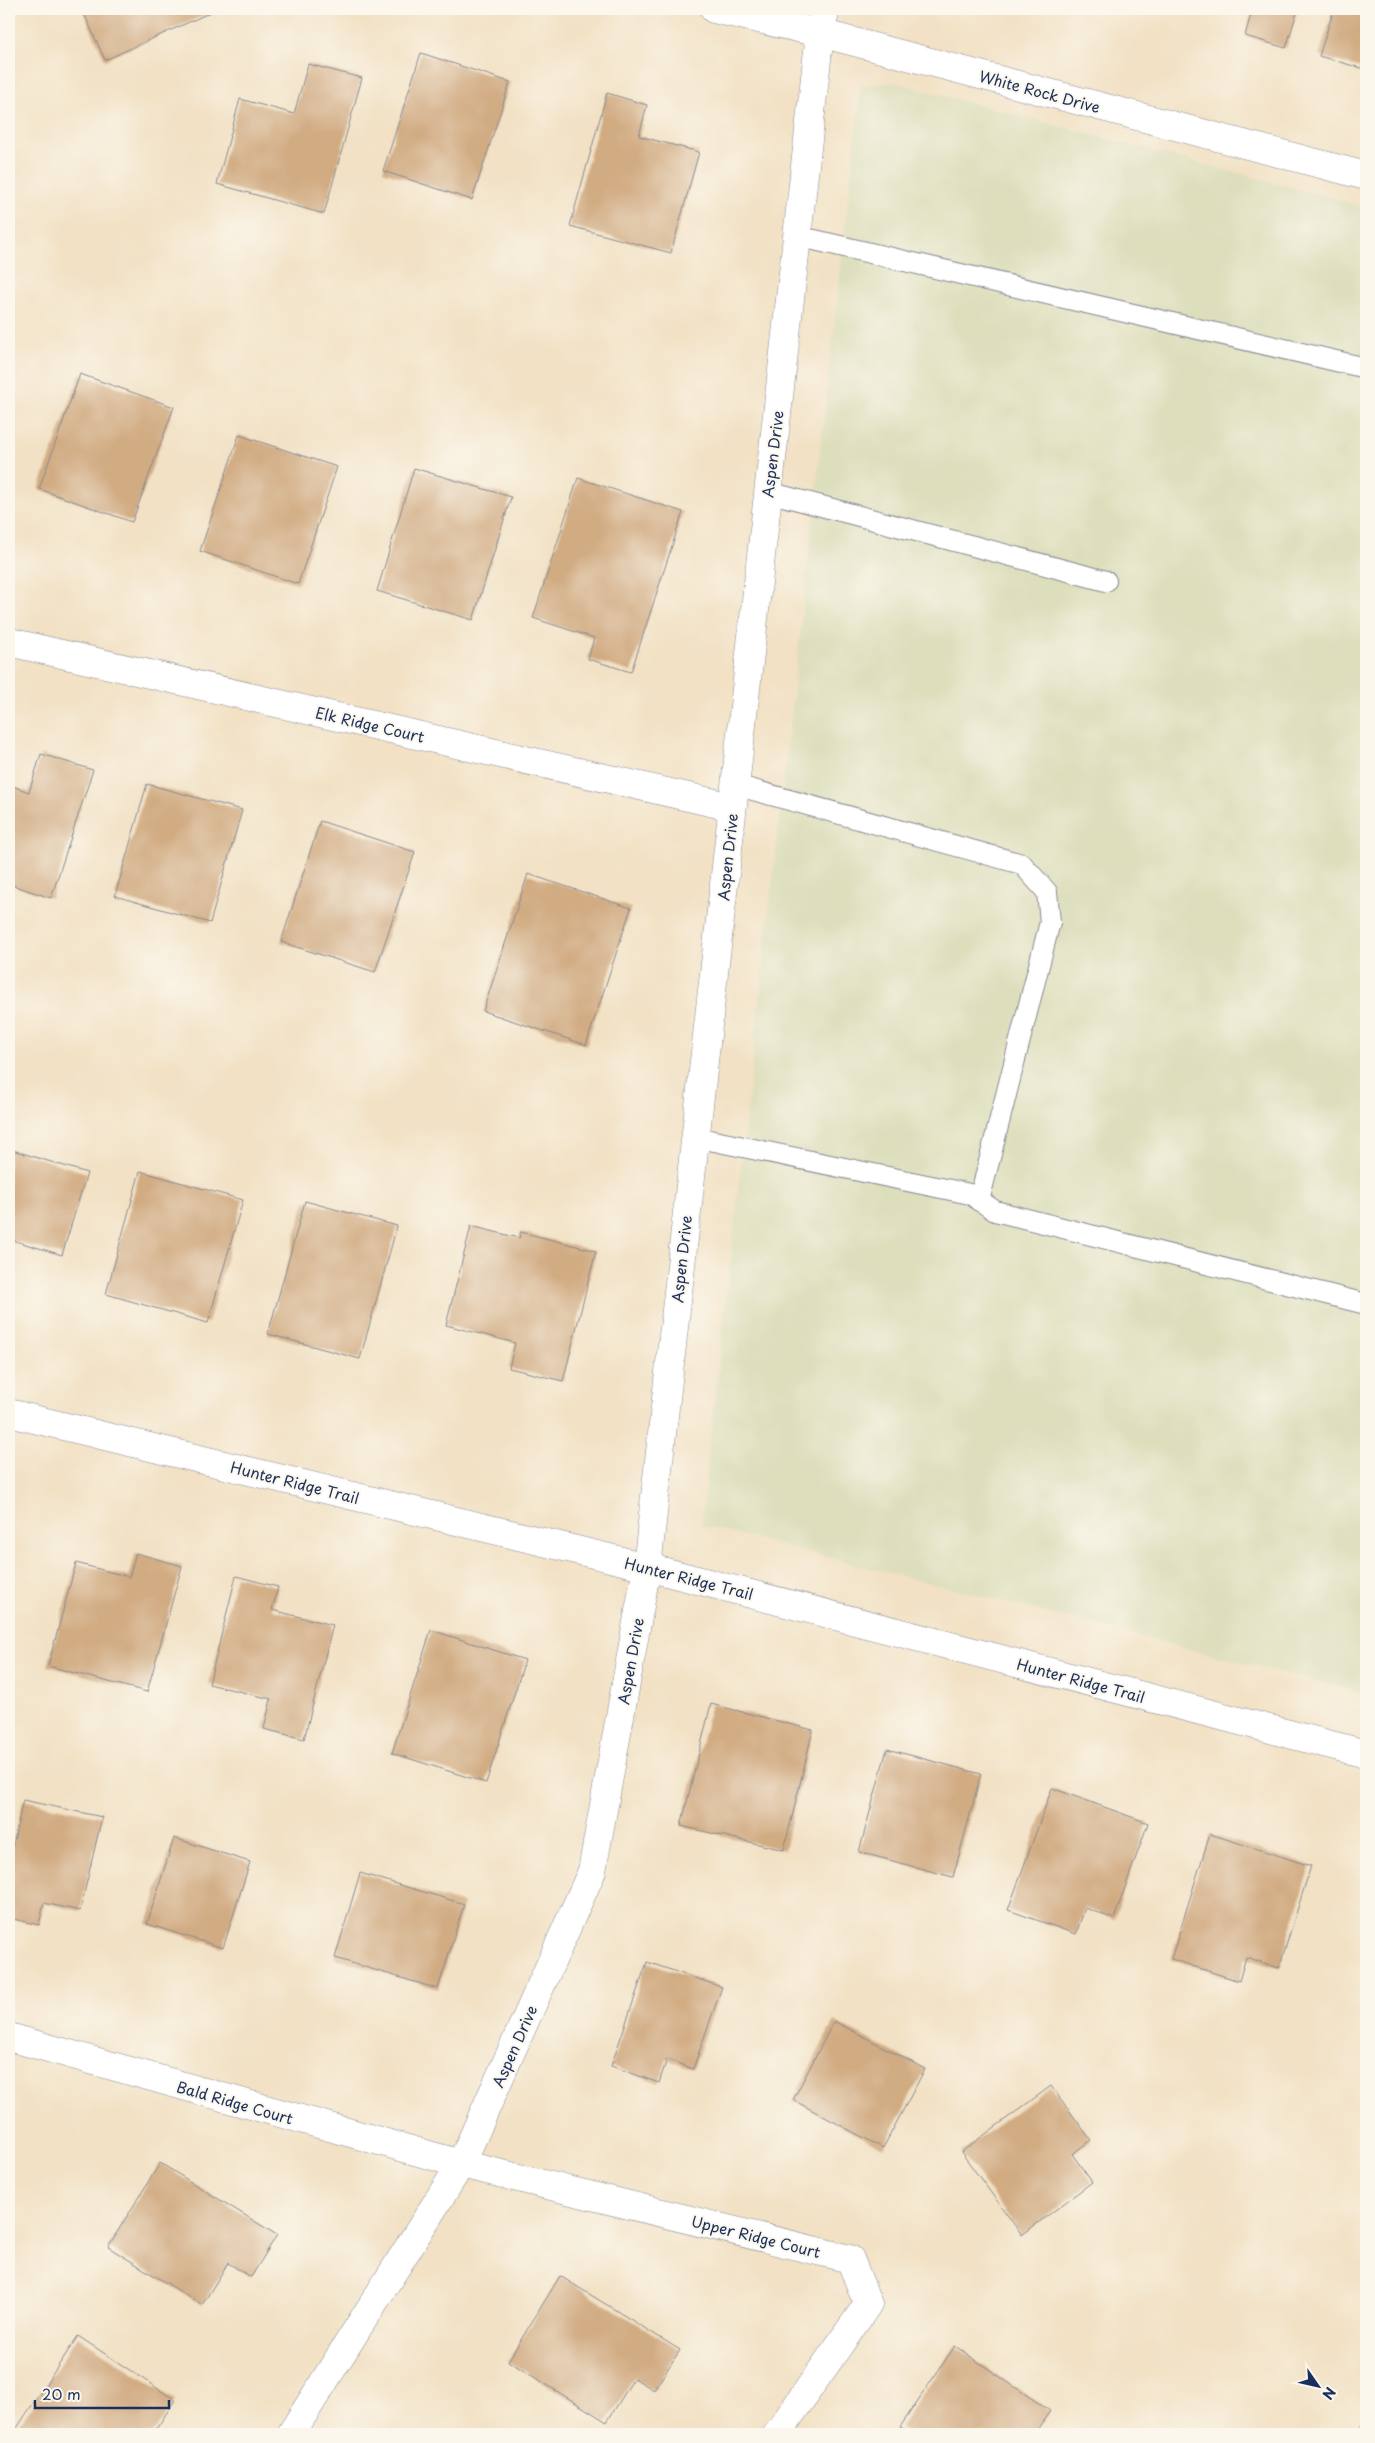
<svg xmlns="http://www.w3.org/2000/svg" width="1375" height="2443" font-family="'Playpen Sans',sans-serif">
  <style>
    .built { fill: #dddebc }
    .building { fill: #d1ac83 }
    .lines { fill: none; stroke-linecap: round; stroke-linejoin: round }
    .service-casing { stroke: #868891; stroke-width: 22 }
    .minor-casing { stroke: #868891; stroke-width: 29 }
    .service { stroke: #fff; stroke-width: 20 }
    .minor { stroke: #fff; stroke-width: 28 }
    .labels { text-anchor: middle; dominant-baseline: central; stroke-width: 4; stroke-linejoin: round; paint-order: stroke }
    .street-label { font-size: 15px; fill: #1b2f5e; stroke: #fbf7ec }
  </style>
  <rect width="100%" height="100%" fill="#fbf7ec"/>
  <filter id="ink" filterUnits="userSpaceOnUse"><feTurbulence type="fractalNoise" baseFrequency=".02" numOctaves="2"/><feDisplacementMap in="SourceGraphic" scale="10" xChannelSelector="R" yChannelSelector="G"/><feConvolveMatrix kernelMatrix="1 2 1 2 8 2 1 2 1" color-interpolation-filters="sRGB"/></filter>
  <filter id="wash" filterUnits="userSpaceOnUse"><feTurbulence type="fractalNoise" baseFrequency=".0096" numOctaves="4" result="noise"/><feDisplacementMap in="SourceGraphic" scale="20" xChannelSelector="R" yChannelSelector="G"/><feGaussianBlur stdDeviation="1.12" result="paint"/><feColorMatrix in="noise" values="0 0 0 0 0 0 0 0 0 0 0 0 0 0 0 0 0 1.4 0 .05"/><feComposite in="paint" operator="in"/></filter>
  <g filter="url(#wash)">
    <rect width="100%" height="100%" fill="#f2e1c4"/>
    <!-- built -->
    <polygon class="built" points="892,82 1366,207 1366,1694 701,1525 861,86"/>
    <g id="blocks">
      <!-- building -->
      <g class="building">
        <polygon points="82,9 218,9 105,60"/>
        <polygon points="1149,9 1166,9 1166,13"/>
        <polygon points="1235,9 1298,9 1286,48 1245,36 1251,14"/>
        <polygon points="1334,9 1366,9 1366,60 1364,69 1319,56"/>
        <polygon points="421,53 510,82 472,200 383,171"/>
        <polygon points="308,64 362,78 324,214 217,184 240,99 294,114"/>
        <polygon points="607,93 647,105 639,136 699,152 671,253 570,226"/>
        <polygon points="80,374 174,407 132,522 39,489"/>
        <polygon points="239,435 337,467 298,584 200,551"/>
        <polygon points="414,468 511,497 473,620 377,591"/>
        <polygon points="578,478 683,512 631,672 588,659 594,638 533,618"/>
        <polygon points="41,754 93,770 51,898 9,884 9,785 29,792"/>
        <polygon points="147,784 242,810 210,923 115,896"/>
        <polygon points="320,821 415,852 375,972 281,942"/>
        <polygon points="528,874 631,908 586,1045 483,1011"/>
        <polygon points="9,1149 87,1173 62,1255 9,1239"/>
        <polygon points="140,1171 243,1200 208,1323 106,1294"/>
        <polygon points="305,1201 397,1226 360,1359 268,1334"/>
        <polygon points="471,1226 519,1238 521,1232 596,1251 563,1381 509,1368 515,1343 446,1325"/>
        <polygon points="136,1553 182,1566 147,1692 48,1666 76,1563 129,1577"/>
        <polygon points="236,1576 278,1587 272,1610 333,1625 304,1739 264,1729 271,1699 209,1684"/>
        <polygon points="431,1630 525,1660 486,1783 392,1753"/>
        <polygon points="711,1704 813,1730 784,1850 681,1826"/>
        <polygon points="887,1749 981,1774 953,1877 859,1852"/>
        <polygon points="1052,1788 1148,1823 1114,1919 1085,1908 1076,1934 1008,1910"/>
        <polygon points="23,1800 102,1817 80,1911 44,1903 39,1925 9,1918 9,1863"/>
        <polygon points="1210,1834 1311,1866 1279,1968 1246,1957 1239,1981 1171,1959"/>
        <polygon points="174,1838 250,1862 223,1948 147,1924"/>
        <polygon points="360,1873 464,1904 438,1989 335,1958"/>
        <polygon points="647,1962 722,1987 693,2069 667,2059 659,2083 611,2066"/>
        <polygon points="834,2021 925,2069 883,2148 793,2100"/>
        <polygon points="1051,2086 1091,2140 1072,2154 1092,2182 1022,2235 961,2152"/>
        <polygon points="160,2163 277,2235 251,2277 228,2263 202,2305 108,2247"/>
        <polygon points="560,2276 680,2350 654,2390 634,2378 607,2422 508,2361"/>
        <polygon points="78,2336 175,2400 153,2434 13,2434"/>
        <polygon points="955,2346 1050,2411 1034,2434 912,2434 900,2427"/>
        <polygon points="1366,2417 1366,2434 1360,2434"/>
      </g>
    </g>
  </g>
  <g filter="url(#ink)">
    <use href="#blocks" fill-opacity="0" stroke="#868891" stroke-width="1"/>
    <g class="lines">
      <!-- service casing -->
      <g class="service-casing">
        <g id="service">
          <polyline points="797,236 1366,368"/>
          <polyline points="768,492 1106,581"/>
          <polyline points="735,785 1022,864 1047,892 1050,922 979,1201"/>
          <polyline points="695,1137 970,1194 995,1211 1366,1304"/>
        </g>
      </g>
      <!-- minor casing -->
      <g class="minor-casing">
        <g id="minor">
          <polyline points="714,9 820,33 1366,176"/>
          <polyline points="9,642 732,807"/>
          <polyline points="9,1413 647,1567 1366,1754"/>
          <polyline points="9,2037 461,2164 850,2259 868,2304 777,2434"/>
          <polyline points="291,2434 461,2164 592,1871 647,1567 820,33 826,9"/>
        </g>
      </g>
      <!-- service -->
      <use href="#service" class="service"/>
      <!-- minor -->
      <use href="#minor" class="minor"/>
    </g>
  </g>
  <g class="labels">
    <!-- street labels -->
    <g class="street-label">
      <text transform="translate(1040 91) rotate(15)">White Rock Drive</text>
      <text transform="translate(772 454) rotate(-83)">Aspen Drive</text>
      <text transform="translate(370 724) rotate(13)">Elk Ridge Court</text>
      <text transform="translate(727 857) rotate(-84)">Aspen Drive</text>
      <text transform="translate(681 1259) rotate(-84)">Aspen Drive</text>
      <text transform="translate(295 1482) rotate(14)">Hunter Ridge Trail</text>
      <text transform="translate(689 1578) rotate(14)">Hunter Ridge Trail</text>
      <text transform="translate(630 1661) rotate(-80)">Aspen Drive</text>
      <text transform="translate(1081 1680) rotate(15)">Hunter Ridge Trail</text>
      <text transform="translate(514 2046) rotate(-66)">Aspen Drive</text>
      <text transform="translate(235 2102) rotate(16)">Bald Ridge Court</text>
      <text transform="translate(756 2236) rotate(14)">Upper Ridge Court</text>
    </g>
  </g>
  <!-- margin -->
  <rect width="1375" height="2443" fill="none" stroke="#fbf7ec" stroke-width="30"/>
  <!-- north arrow -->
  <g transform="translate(1318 2386) rotate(124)" stroke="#fbf7ec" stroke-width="4" paint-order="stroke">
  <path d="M0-4L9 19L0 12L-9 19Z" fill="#1b2f5e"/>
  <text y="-8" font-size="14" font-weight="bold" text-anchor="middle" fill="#1b2f5e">N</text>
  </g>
  <!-- scale -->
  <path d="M35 2400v8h134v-8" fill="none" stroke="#1b2f5e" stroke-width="2.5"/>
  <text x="42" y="2400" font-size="15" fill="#1b2f5e" stroke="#fbf7ec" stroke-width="4" paint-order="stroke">20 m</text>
</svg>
